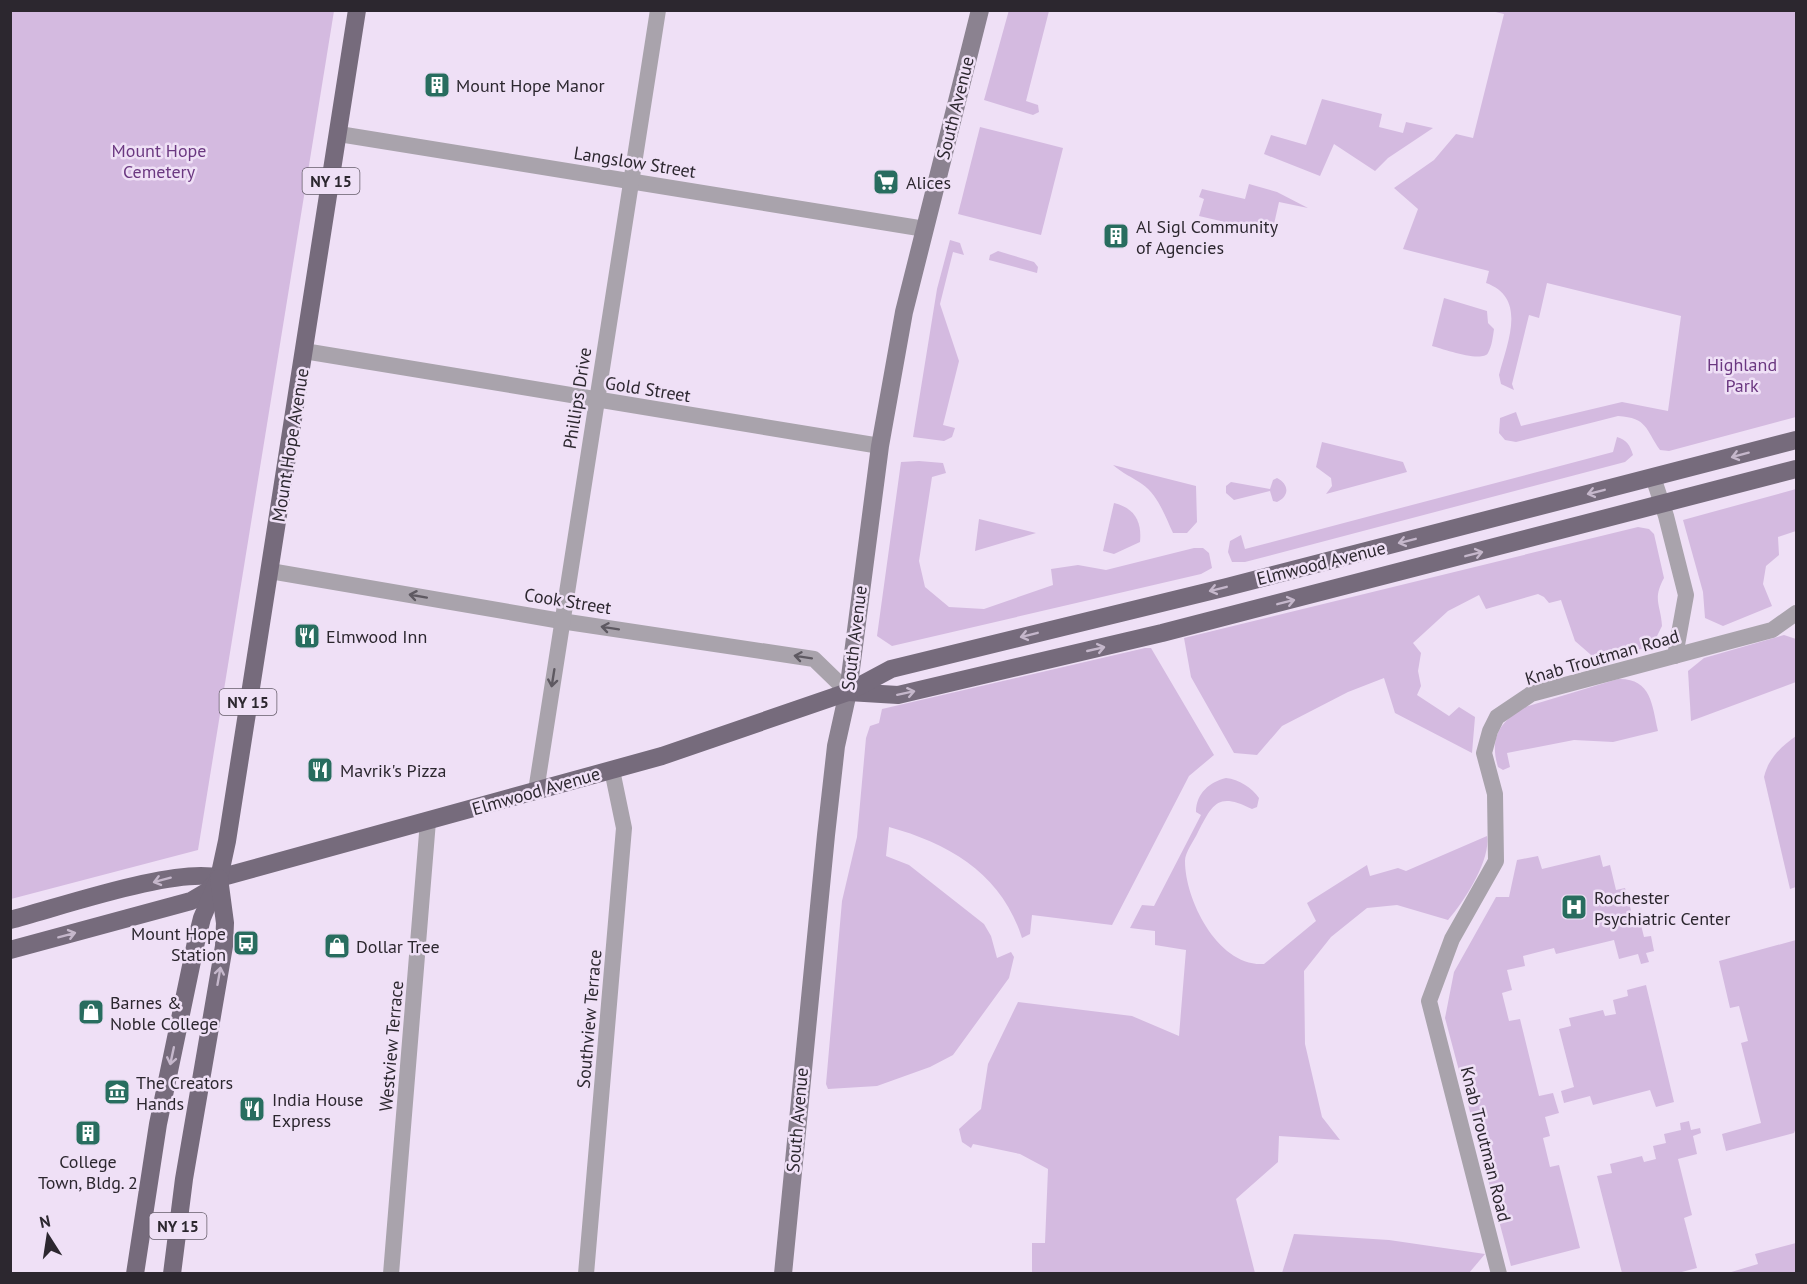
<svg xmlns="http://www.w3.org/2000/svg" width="1807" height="1284" font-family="'PT Sans',sans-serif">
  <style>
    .green { fill: #d4bae0 }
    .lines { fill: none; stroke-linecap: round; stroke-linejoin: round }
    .street { stroke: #a9a3ac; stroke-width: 16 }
    .secondary { stroke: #8b8290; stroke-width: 18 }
    .primary { stroke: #766b7c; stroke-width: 18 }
    .oneway { stroke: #c5b7cb }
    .oneway2 { stroke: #5e5961 }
    .labels { text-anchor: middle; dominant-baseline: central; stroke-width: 5; stroke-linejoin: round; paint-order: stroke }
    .shield { fill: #efe0f6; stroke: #665e6b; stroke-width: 1.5 }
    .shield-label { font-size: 16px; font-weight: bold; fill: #2c272f }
    .poi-label { font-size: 18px; fill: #2c272f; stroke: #efe0f6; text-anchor: start }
    .street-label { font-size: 18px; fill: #2c272f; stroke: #efe0f6 }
    .park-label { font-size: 18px; fill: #6b3881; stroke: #efe0f6 }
  </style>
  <rect width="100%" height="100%" fill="#efe0f6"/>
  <!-- green -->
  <g class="green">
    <polygon points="11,10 334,11 198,850 11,899"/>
    <polygon points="1009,10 1049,11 1026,101 1038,105 1039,112 1033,115 984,100"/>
    <path d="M1491,11H1796V417L1669,451L1660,450C1645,429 1648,418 1618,416L1516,442L1505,440L1499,433L1500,418L1516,412L1521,426L1622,402L1668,411L1681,316L1547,283L1539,318L1529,315L1512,384L1514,390L1501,384L1499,375C1507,343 1528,298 1486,283L1489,271L1403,249L1418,209L1394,188L1434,160L1456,134L1473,138L1504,14Z"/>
    <polygon points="1322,99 1382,114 1379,127 1403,133 1406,122 1433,128 1388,158 1375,171 1334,144 1320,176 1264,154 1271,135 1306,145"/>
    <polygon points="980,127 1063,148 1041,235 958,214"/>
    <polygon points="1249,184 1277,192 1308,208 1279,202 1272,233 1199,216 1204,199 1199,197 1202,189 1245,199"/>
    <polygon points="950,240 960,243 964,255 953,252 940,304 959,361 943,425 955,428 952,437 944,441 913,437 937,289"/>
    <polygon points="998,251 1034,262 1038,267 1037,273 989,260 990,255"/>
    <path d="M1444,298L1487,311L1488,323L1494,329C1493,336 1492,346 1488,353C1482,363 1443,349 1432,346Z"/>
    <path d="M1617,437C1627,440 1630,445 1633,455L1625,462L1245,562H1232L1228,552L1230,541L1241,535L1245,549L1613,452Z"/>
    <polygon points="1322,442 1403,462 1407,472 1326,494 1332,486 1331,478 1316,467"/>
    <polygon points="919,461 943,463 946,473 932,477 919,561 925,587 949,607 984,609 1053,585 1051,569 1078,565 1106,570 1194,548 1203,548 1209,553 1212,568 1201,574 892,646 877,636 901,462"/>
    <path d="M1113,465L1196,486L1197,522L1187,533H1173C1165,516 1158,495 1142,484C1132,477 1122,473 1113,465Z"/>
    <path d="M1277,478C1289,484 1290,496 1277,502L1273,501L1270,491L1234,500L1226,493V486L1231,482L1270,489L1273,480Z"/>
    <polygon points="1796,489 1796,531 1778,537 1779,555 1766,566 1763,584 1772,606 1723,626 1705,618 1703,592 1683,520"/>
    <path d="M1114,503C1135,508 1142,522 1140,542L1114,554L1103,551Z"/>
    <polygon points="979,519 1036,533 975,551"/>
    <path d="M1638,527L1649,529L1654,534L1664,578C1652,600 1661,605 1662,626L1652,646L1598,661L1575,641L1561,600L1549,603L1544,597L1538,594L1486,609L1479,595L1448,611L1413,643L1421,653L1418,671L1421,686L1417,695L1449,716L1459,707L1475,717L1472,753L1395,713L1384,678L1348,692L1282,726L1257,755L1234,753L1191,677L1184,638Z"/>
    <polygon points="1784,635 1796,639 1796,682 1691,721 1688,671 1704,658"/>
    <path d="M1145,648H1151L1214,755L1189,776L1112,925L1032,915L1030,934L1022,938C1002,875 951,844 889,827L886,856L909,865L984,924L991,936L997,958L1011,952L1014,957L1009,978L953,1055L930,1067L877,1086L828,1089L826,1084L842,901L857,837L866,738L870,726L879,723L882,709Z"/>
    <path d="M1618,679C1651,678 1652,704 1658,731L1613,742L1574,740L1507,753L1510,767L1503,770L1498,767C1489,738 1500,721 1525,707Z"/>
    <path d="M1796,736V887L1790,889L1764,777C1769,757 1780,748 1796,736Z"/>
    <path d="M1226,778C1239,779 1252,788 1259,798L1257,807L1252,809C1218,792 1213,803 1198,832C1194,841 1185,852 1185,861C1185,900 1218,967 1264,964L1316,921L1307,903L1367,865L1370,876L1398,868L1406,871L1487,836C1491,860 1464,902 1448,920L1397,905L1367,908L1331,937L1304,971L1305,1044L1322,1117L1340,1140L1279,1136L1278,1162L1236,1199L1255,1273H1032V1243H1045L1048,1169L1020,1154L973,1144L971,1148L962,1142L959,1129L981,1109L988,1064L1018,1002L1132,1016L1179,1036L1186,950L1155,945V931L1130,928L1142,905L1154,906L1201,815L1196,812C1196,793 1210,782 1226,778Z"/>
    <polygon points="1600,855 1603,867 1610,865 1616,890 1625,888 1633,918 1639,917 1644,937 1651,936 1654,951 1646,953 1649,962 1641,964 1638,954 1619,959 1614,940 1556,954 1554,948 1523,956 1525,966 1507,970 1512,990 1502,993 1509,1021 1520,1019 1539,1096 1553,1093 1559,1113 1545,1117 1550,1136 1543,1138 1550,1167 1559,1165 1580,1248 1511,1266 1445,1018 1454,972 1496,897 1509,897 1517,860 1538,856 1542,869"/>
    <polygon points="1796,940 1796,1128 1794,1133 1726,1151 1722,1134 1761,1123 1741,1043 1748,1041 1739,1006 1730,1008 1719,961"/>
    <polygon points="1646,985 1674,1102 1656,1107 1650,1090 1593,1105 1590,1096 1564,1103 1561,1091 1574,1087 1559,1029 1571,1026 1569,1018 1603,1010 1605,1016 1616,1014 1613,1000 1628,996 1627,990"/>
    <polygon points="1689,1121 1691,1130 1700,1128 1701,1133 1693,1136 1697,1154 1678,1159 1692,1215 1684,1218 1697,1268 1678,1273 1622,1273 1597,1176 1612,1173 1610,1164 1642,1156 1644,1162 1656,1159 1653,1146 1666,1143 1664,1134 1681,1130 1680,1123"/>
    <polygon points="1294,1234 1389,1240 1485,1254 1469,1273 1282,1273"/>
    <polygon points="1796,1243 1796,1273 1728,1273 1758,1264 1755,1254"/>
  </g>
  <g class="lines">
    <!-- street -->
    <g class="street">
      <polyline points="339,134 925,229"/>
      <polyline points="304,351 880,446"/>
      <polyline points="1653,477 1666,516 1686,595 1675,656"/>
      <polyline points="270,571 561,621 814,659 848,692"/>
      <polyline points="536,791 658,10"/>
      <polyline points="391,1274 428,821"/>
      <polyline points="586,1274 624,828 612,770"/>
      <polyline points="1499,1274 1429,1001 1452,939 1496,861 1495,794 1484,753 1490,731 1497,717 1531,694 1772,630 1796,613"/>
    </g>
    <!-- secondary -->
    <polyline class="secondary" points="783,1274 826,835 836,746 848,692 880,446 904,312 980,10"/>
    <!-- primary -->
    <g class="primary">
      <polyline points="848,692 898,695 1162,633 1796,469"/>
      <path d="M10,920C57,908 178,866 219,878"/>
      <polyline points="10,950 191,901 208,891 219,878 662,756 848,692 891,669 1227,587 1796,440"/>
      <polyline points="135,1274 158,1124 196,942 202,918 219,878 227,841 357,10"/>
      <polyline points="172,1274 184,1179 224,946 225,923 219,878"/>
    </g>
  </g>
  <!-- one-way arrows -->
  <defs><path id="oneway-shaft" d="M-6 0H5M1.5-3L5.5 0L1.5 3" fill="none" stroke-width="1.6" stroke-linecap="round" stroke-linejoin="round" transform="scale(1.5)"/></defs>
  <g class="oneway">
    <use href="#oneway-shaft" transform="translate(1740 455) rotate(165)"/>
    <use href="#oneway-shaft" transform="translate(1596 492) rotate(166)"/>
    <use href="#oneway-shaft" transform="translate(1407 541) rotate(166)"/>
    <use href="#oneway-shaft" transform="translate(1474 554) rotate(-14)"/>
    <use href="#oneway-shaft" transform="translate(1218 589) rotate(166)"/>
    <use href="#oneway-shaft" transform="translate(1286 602) rotate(-14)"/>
    <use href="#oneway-shaft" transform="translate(1029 635) rotate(166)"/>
    <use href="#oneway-shaft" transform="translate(1096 649) rotate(-13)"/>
    <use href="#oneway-shaft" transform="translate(906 693) rotate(-12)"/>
    <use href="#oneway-shaft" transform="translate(162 880) rotate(165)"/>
    <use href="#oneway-shaft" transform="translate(67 935) rotate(-15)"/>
    <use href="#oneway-shaft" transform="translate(219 976) rotate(-80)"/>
    <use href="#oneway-shaft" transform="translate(172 1056) rotate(102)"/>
  </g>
  <g class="oneway2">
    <use href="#oneway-shaft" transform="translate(418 596) rotate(-170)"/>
    <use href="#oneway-shaft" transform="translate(610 628) rotate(-171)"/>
    <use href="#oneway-shaft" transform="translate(803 657) rotate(-171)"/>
    <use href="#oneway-shaft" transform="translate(553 678) rotate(99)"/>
  </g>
  <!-- icons -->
  <defs>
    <g id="building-square" transform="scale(1.35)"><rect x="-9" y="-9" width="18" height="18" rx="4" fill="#286d5f" stroke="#efe0f6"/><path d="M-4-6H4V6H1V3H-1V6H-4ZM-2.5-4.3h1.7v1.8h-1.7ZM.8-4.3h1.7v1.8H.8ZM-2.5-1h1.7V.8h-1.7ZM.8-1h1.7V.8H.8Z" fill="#fff"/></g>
    <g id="supermarket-square" transform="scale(1.35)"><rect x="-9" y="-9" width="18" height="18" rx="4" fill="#286d5f" stroke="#efe0f6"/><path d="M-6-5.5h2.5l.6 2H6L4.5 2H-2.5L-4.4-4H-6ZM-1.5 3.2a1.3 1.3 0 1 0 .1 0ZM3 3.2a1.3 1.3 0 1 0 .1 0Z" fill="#fff"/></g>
    <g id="restaurant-square" transform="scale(1.35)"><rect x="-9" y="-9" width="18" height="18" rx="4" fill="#286d5f" stroke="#efe0f6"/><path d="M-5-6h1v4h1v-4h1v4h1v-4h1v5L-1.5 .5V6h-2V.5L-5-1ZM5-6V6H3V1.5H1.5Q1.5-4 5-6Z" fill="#fff"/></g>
    <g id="hospital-square" transform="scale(1.35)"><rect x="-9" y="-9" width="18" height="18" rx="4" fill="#286d5f" stroke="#efe0f6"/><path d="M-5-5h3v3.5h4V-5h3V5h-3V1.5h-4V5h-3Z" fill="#fff"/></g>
    <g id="bus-square" transform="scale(1.35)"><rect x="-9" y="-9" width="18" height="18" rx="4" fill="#286d5f" stroke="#efe0f6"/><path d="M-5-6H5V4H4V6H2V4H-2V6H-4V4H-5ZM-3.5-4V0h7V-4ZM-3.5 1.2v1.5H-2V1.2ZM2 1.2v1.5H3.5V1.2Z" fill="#fff"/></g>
    <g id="shop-square" transform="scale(1.35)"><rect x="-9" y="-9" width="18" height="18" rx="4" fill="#286d5f" stroke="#efe0f6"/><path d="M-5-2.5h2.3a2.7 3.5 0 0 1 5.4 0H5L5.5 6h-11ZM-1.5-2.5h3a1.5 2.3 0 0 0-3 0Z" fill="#fff"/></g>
    <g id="museum-square" transform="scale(1.35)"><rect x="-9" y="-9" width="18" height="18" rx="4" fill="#286d5f" stroke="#efe0f6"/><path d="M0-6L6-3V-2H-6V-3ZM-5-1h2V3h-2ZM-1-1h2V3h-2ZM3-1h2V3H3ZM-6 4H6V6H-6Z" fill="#fff"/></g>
  </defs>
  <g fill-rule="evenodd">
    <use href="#building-square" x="437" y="85"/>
    <use href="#supermarket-square" x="886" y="182"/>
    <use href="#building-square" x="1116" y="236"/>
    <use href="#restaurant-square" x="307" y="636"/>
    <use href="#restaurant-square" x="320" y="770"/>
    <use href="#hospital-square" x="1574" y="907"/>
    <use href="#bus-square" x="246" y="943"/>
    <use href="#shop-square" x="337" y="946"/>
    <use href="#shop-square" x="91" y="1012"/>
    <use href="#museum-square" x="117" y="1092"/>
    <use href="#restaurant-square" x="252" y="1109"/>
    <use href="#building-square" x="88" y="1133"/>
  </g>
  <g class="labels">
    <!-- shield labels -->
    <g class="shield">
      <rect x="302.5" y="168" width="57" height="26" rx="4.5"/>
      <rect x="219.5" y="689" width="57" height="26" rx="4.5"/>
      <rect x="149.5" y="1213" width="57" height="26" rx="4.5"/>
    </g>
    <g class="shield-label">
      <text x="331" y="181">NY 15</text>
      <text x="248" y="702">NY 15</text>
      <text x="178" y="1226">NY 15</text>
    </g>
    <!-- poi labels -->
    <g class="poi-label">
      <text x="456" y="85">Mount Hope Manor</text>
      <text x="906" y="182">Alices</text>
      <text x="1136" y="226">Al Sigl Community<tspan x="1136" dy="21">of Agencies</tspan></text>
      <text x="326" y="636">Elmwood Inn</text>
      <text x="340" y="770">Mavrik's Pizza</text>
      <text x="1594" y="897">Rochester<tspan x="1594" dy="21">Psychiatric Center</tspan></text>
      <text x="226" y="933" text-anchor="end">Mount Hope<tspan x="226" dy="21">Station</tspan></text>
      <text x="356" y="946">Dollar Tree</text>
      <text x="110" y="1002">Barnes &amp;<tspan x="110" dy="21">Noble College</tspan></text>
      <text x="136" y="1082">The Creators<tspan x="136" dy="21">Hands</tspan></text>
      <text x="272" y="1099">India House<tspan x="272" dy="21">Express</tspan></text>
      <text x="88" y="1161" text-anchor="middle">College<tspan x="88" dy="21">Town, Bldg. 2</tspan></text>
    </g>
    <!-- street labels -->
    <g class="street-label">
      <text transform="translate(955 108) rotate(-76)">South Avenue</text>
      <text transform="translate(635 162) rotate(9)">Langslow Street</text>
      <text transform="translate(648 389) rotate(9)">Gold Street</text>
      <text transform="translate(577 398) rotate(-81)">Phillips Drive</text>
      <text transform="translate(290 445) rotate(-81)">Mount Hope Avenue</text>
      <text transform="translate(1321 563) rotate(-14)">Elmwood Avenue</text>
      <text transform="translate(568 601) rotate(9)">Cook Street</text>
      <text transform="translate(854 638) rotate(-83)">South Avenue</text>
      <text transform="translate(1602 657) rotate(-16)">Knab Troutman Road</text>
      <text transform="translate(536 791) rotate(-16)">Elmwood Avenue</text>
      <text transform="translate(589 1019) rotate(-85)">Southview Terrace</text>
      <text transform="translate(391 1046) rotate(-85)">Westview Terrace</text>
      <text transform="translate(797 1120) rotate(-85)">South Avenue</text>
      <text transform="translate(1486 1144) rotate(76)">Knab Troutman Road</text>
    </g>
    <!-- park labels -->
    <g class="park-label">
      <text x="159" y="150">Mount Hope<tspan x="159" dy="21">Cemetery</tspan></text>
      <text x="1742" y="364">Highland<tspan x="1742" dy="21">Park</tspan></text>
    </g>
  </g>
  <!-- border -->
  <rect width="1807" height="1284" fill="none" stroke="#2c272f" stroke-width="24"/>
  <!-- north arrow -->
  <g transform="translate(48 1236) rotate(348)" stroke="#efe0f6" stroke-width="4.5" paint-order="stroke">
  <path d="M0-4.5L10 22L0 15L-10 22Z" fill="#2c272f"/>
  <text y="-9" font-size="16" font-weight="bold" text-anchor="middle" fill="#2c272f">N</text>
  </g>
</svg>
